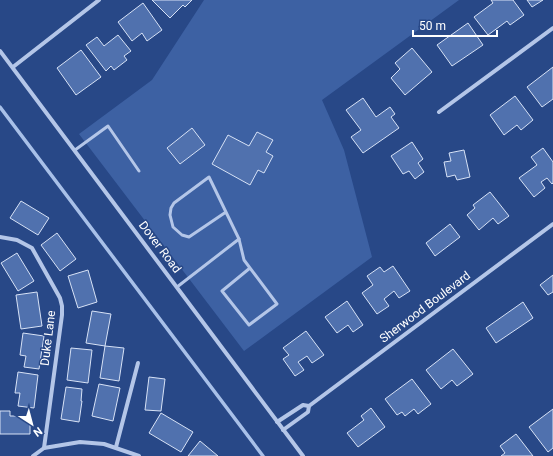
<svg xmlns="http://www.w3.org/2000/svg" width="553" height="456" font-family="Roboto,sans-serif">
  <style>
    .green { fill: #3d61a3 }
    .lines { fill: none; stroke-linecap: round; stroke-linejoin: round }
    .stream { stroke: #a8c0e8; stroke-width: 3.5 }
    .building { fill: #5071ae; stroke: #d7e2f6 }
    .service { stroke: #b4c6e8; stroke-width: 3 }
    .minor { stroke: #b4c6e8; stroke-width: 4 }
    .labels { text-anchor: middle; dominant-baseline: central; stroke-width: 3; stroke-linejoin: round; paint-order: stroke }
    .street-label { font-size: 12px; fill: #fff; stroke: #284887 }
  </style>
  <rect width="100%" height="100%" fill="#284887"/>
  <!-- green -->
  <polygon class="green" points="204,0 459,0 322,100 344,150 372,257 244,351 79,134 152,80"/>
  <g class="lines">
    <!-- stream -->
    <polyline class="stream" points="0,107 263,456"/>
  </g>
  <!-- building -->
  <g class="building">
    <polygon points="152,0 192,0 185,7 183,5 170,18"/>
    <polygon points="491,0 513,0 524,15 510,25 507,21 488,35 474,17 493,3"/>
    <polygon points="527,0 543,0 532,7"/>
    <polygon points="143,3 162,30 147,41 142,33 132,41 118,22"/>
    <polygon points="468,23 483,45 452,66 437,45"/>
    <polygon points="118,35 131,51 124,56 127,60 114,70 111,66 106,71 86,45 97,37 104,46"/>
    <polygon points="412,48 432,72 405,95 391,78 400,69 395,63"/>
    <polygon points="81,50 101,77 76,95 57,68"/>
    <polygon points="553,67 553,99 542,107 527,87"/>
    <polygon points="515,96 533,120 521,130 517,125 504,135 490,115"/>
    <polygon points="363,98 376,117 390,107 395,114 391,117 399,128 363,153 351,137 361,130 346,110"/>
    <polygon points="192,128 205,145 180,164 167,148"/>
    <polygon points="257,132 273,140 266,152 273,156 264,173 258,170 250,185 212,164 228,135 249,146"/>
    <polygon points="412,142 423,159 418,163 424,172 415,179 409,171 403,174 391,156"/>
    <polygon points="543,148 553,162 553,183 552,184 547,178 541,182 545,188 534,197 519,178 537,165 531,157"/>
    <polygon points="464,150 470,177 457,180 455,175 447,177 444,162 451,161 449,153"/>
    <polygon points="490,192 509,216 498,224 493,218 479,230 467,215 475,208 473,205"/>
    <polygon points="21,201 49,218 38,235 10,218"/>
    <polygon points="450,224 460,237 435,256 426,243"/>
    <polygon points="57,233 76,259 60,271 41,245"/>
    <polygon points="17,253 34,281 18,291 1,263"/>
    <polygon points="393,266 410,291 399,298 394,291 384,299 389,306 377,314 362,293 373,285 367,276 380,267 384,272"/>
    <polygon points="88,270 97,302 78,308 68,276"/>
    <polygon points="553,275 553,292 548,295 540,285"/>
    <polygon points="37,292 42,326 21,329 16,295"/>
    <polygon points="347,301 363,325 353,332 348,325 337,333 325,317"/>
    <polygon points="523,302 533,318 496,343 486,328"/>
    <polygon points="92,311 111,314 105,346 86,343"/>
    <polygon points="306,331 324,355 312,363 307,356 298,362 304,370 295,376 283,359 289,355 283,348"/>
    <polygon points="23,333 44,336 39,369 24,367 26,356 20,355"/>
    <polygon points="105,346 124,348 119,381 100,378"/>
    <polygon points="71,348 92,350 88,383 67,380"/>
    <polygon points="453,349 473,374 457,386 452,380 441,389 426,370"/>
    <polygon points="18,372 38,375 34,408 18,406 20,393 15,393"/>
    <polygon points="149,377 165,379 161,411 145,410"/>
    <polygon points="412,379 431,404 418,414 414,409 405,416 402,412 397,415 385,399"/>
    <polygon points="99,384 120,388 113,421 92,416"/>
    <polygon points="66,387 82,389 81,401 82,401 79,422 61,419"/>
    <polygon points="371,408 385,427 358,447 347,433 364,420 361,416"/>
    <polygon points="553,409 553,448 548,452 529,427"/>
    <polygon points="0,411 10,411 10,416 30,416 30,434 0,434"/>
    <polygon points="161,413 193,432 181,452 149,433"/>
    <polygon points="516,434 533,456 501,456 505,453 500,446"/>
    <polygon points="200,441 218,456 188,456"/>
  </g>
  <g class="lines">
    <!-- service -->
    <g class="service">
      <polyline points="75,150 108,126 139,171"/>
      <polyline points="239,239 244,260 277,304 249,325 222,291 250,268"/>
      <polyline points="177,287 239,239 209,177 174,203 171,208 170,215 173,227 182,235 189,237 226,212"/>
    </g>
    <!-- minor -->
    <g class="minor">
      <polyline points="0,51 303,456"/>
      <polyline points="13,67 99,0"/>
      <polyline points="439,112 553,28"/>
      <polyline points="0,237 17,240 32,248 60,298 62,306 62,315 44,448"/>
      <polyline points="277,422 303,405 309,406 553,224"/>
      <polyline points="283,430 308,412 309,406"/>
      <polyline points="116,447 138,363"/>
      <polyline points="33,456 44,448 80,442 104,444 139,456"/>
    </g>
  </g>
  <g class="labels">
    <!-- street labels -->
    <g class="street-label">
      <text transform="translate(160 247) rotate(53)">Dover Road</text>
      <text transform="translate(425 307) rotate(-37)">Sherwood Boulevard</text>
      <text transform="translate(48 338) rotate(-83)">Duke Lane</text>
    </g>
  </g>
  <!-- north arrow -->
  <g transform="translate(32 424) rotate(144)" stroke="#284887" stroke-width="3" paint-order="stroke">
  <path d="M0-3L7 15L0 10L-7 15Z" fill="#ffffff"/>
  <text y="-6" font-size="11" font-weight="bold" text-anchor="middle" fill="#ffffff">N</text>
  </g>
  <!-- scale -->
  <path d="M413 30v6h84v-6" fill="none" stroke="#ffffff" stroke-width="2"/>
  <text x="419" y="30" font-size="12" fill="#ffffff" stroke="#284887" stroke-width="3" paint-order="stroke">50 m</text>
</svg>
